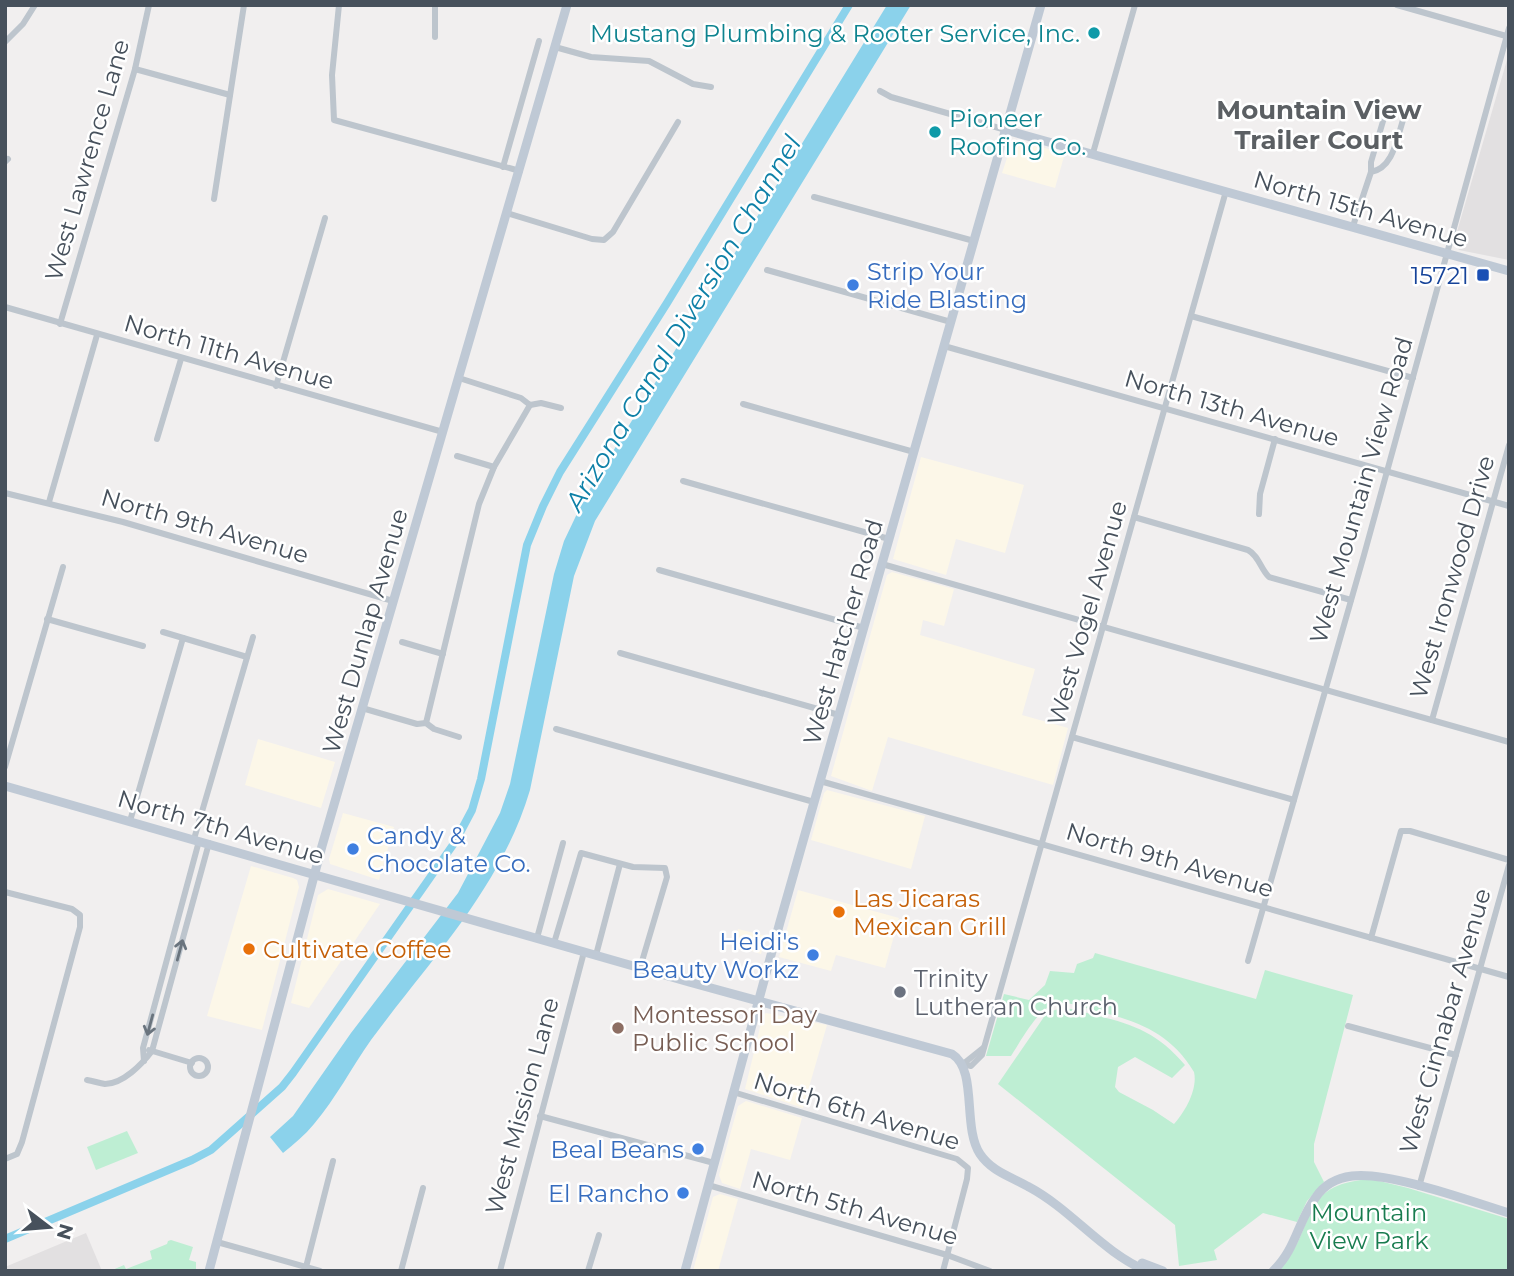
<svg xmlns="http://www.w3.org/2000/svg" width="1514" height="1276" font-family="Montserrat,sans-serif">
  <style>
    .commercial { fill: #fcf7e8 }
    .education { fill: #e2e0e1 }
    .green { fill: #beeed3 }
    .water { fill: #8bd2eb }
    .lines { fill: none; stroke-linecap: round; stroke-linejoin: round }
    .canal { stroke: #8bd2eb; stroke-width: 8 }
    .street { stroke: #bdc5cd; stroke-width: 6 }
    .secondary { stroke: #bfc9d5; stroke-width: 9 }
    .oneway { stroke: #6a747e }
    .culture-dot { fill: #0f9aa8; stroke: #fff; stroke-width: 2.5 }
    .transit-dot { fill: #1a4fb4; stroke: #fff; stroke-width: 2.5 }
    .shop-dot { fill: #3f7fe0; stroke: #fff; stroke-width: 2.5 }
    .food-dot { fill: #e8710a; stroke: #fff; stroke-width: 2.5 }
    .worship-dot { fill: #6b7280; stroke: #fff; stroke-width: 2.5 }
    .education-dot { fill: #8d6e63; stroke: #fff; stroke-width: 2.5 }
    .labels { text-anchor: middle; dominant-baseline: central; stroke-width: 5; stroke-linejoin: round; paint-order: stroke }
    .culture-label { font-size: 24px; fill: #0d838f; stroke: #fff; text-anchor: end }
    .street-label { font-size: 24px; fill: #47515c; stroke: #fff }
    .shop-label { font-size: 24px; fill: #366cbe; stroke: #fff; text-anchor: end }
    .transit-label { font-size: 24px; fill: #164399; stroke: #fff; text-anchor: end }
    .food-label { font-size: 24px; fill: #c56008; stroke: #fff; text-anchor: start }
    .worship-label { font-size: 24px; fill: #5b616d; stroke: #fff; text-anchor: start }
    .education-label { font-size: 24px; fill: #785e54; stroke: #fff; text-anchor: start }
    .park-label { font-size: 24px; fill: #187c4f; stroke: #fff }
    .neighbourhood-label { font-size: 26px; font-weight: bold; fill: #5b5f63; stroke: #fff }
    .water-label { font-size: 26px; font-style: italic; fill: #0e80a7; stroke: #fff }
  </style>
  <rect width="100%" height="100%" fill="#f1efef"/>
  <!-- commercial -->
  <g class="commercial">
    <polygon points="1013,140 1065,153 1055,188 1002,173"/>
    <polygon points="921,457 1024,485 1005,553 956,539 946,575 893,559"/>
    <polygon points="892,572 954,589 944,626 923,620 920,635 1035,669 1022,715 1068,728 1053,785 888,737 872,791 831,776 887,575"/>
    <polygon points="258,739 335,762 321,808 245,785"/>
    <polygon points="827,790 925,816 911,869 811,840 824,793"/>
    <polygon points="343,813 394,827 379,880 330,864 329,859"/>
    <polygon points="251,866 293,878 297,880 299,887 262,1030 207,1016"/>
    <polygon points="328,889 380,904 309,1008 291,1003 318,895"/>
    <polygon points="798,890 899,918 885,968 836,955 831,971 779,957"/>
    <polygon points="738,929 766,936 761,954 733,945"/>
    <polygon points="766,1013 827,1025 803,1108 745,1089 763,1015"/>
    <polygon points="746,1101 802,1118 790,1160 751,1149 740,1189 722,1183 719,1175 738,1106"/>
    <polygon points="720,1194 738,1199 718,1271 693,1271 713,1197"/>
  </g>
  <!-- education -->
  <g class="education">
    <polygon points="1509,53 1509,260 1459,250 1454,242"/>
    <polygon points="86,1233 102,1271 5,1271 5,1267"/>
  </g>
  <!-- green -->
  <g class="green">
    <path d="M1095,953L1256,999L1265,970L1353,995L1314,1144V1162L1324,1182L1307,1201L1297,1222L1263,1213L1214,1250L1217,1260L1179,1266L1175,1225L998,1084L1046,1014C1063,1004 1076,1010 1094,1015C1133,1024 1158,1033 1185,1065L1172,1078L1135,1057L1118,1067L1115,1087L1119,1092L1153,1110L1174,1124C1185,1112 1198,1089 1194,1072C1169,1030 1133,1020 1089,1009C1078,1006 1064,1000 1052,1005C1037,1011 1020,1042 1011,1056H986L1004,994L1029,1000L1045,985L1050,971L1074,973L1077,964L1093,958Z"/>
    <polygon points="127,1131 138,1153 96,1170 87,1147"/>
    <path d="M1371,1179L1408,1188L1509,1219V1271H1278C1319,1229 1295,1184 1371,1179Z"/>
    <polygon points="171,1240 193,1247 189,1260 196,1262 196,1271 110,1271 124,1265 126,1269 152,1259 150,1251 167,1244 168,1241"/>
  </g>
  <!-- water -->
  <path class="water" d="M887,5H911L595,521L574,576L530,790C501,888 430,960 371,1040C352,1067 336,1098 314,1124C305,1135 294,1144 283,1153L270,1137L293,1116L351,1033L458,893L500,813L510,784L554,574L564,541L585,497Z"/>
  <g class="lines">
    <!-- canal -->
    <polyline class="canal" points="5,1239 192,1160 211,1150 282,1087 293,1073 455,842 472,810 481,779 527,545 543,506 560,472 667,303 849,5"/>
    <!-- street -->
    <g class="street">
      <polyline points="339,5 332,75 334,120 520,171"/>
      <polyline points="435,5 435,37"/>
      <polyline points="1397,5 1506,36"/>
      <polyline points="5,42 23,24 35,5"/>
      <polyline points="555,47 591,57 649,61 693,84 711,87"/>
      <polyline points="135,69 230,95"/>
      <polyline points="880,91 891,97 1006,130"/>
      <polyline points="1093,153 1135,5"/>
      <polyline points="5,162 8,159"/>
      <polyline points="503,167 539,41"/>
      <polyline points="814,197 974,241"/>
      <polyline points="214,199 244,5"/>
      <polyline points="507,213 592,239 604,240 613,232 678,122"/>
      <path d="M1353,226L1371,172C1394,168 1397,137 1404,117L1402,112L1391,108L1386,111L1371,162V172"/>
      <polyline points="767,270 951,322"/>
      <polyline points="5,307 443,432"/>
      <polyline points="1191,316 1413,378"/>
      <polyline points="60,324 135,69 149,5"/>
      <polyline points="944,346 1509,506"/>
      <polyline points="459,378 521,398 530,405 541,403 561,408"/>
      <polyline points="276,386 325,218"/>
      <polyline points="743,404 914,452"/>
      <polyline points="157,439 181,359"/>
      <polyline points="457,456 494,467"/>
      <polyline points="683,481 889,539"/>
      <polyline points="5,493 123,522 393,601"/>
      <polyline points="49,502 97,335"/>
      <polyline points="1259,514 1260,494 1275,439"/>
      <path d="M1134,517L1248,550C1259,556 1260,568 1269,577L1351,600"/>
      <polyline points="882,564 1509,742"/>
      <polyline points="659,570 864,628"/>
      <polyline points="47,619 143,646"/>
      <polyline points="163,632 247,657"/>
      <polyline points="402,642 443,654"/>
      <polyline points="620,653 839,715"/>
      <polyline points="362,708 417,724 426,723 434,729 459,737"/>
      <polyline points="1432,720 1509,445"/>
      <polyline points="426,723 479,504 494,467 530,405"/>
      <polyline points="556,729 814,802"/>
      <polyline points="1072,737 1294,800"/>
      <polyline points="5,767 63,567"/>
      <polyline points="820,781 1509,977"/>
      <polyline points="130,821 183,638"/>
      <polyline points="194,839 253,637"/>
      <polyline points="5,892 72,909 80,915 80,927 22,1142 17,1154 5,1159"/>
      <polyline points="537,938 563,843"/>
      <polyline points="1371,938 1401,831 1410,831 1509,860"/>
      <polyline points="554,943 581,853 633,867 665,868 667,877 640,968"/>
      <polyline points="596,955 620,864"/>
      <polyline points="1248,961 1364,555 1509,28"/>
      <polyline points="1348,1026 1456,1055"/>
      <polyline points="149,1050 192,1063"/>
      <circle cx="199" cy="1067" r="9"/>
      <polyline points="144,1061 143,1048 199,841"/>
      <polyline points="963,1064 971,1066 982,1055 1226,191"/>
      <polyline points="963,1064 983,1048"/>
      <path d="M87,1080C93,1081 99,1083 105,1084C123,1084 142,1064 152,1051L209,843"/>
      <polyline points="733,1092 957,1159 968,1168 967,1179 943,1271"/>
      <polyline points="540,1116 714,1163"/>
      <polyline points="708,1185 947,1255 990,1271"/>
      <polyline points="1419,1187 1509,865"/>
      <polyline points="217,1242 320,1271"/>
      <polyline points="306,1267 333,1161"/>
      <polyline points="401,1271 423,1188"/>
      <polyline points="500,1271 584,952"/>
      <polyline points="588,1271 599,1235"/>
    </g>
    <!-- secondary -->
    <g class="secondary">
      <polyline points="1006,130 1509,271"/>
      <path d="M5,786L689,982L952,1054C978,1070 962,1127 980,1154C992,1172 1012,1177 1029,1187C1072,1210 1102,1252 1147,1271"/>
      <polyline points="1142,1263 1163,1271"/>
      <polyline points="209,1271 322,846 567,5"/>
      <polyline points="685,1271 780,922 1041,5"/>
      <path d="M1273,1271C1296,1250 1298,1220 1316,1197C1324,1185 1337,1178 1352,1176C1389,1171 1470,1201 1509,1213"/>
    </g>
  </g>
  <!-- one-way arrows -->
  <defs><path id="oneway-shaft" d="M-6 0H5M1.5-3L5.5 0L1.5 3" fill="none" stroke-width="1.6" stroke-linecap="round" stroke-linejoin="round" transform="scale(1.75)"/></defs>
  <g class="oneway">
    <use href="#oneway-shaft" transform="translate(180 950) rotate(-75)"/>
    <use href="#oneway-shaft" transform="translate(150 1025) rotate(105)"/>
  </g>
  <!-- markers -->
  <g class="culture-dot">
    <circle cx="1094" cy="33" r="7"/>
    <circle cx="935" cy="132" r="7"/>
  </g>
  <rect class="transit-dot" x="1476" y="268" width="14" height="14" rx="3.5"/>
  <g class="shop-dot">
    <circle cx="853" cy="285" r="7"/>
    <circle cx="353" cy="849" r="7"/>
    <circle cx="813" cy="955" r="7"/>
    <circle cx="698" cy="1149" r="7"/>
    <circle cx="683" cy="1193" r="7"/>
  </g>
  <g class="food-dot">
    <circle cx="839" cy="912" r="7"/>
    <circle cx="249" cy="949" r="7"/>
  </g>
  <circle class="worship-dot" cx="900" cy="992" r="7"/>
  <circle class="education-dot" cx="618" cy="1028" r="7"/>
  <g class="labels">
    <!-- culture labels -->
    <g class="culture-label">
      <text x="1080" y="33">Mustang Plumbing &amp; Rooter Service, Inc.</text>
      <text x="949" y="118" text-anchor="start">Pioneer<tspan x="949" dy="28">Roofing Co.</tspan></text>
    </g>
    <!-- street labels -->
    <g class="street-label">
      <text transform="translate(87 160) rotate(-74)">West Lawrence Lane</text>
      <text transform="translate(1361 209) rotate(16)">North 15th Avenue</text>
      <text transform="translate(229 352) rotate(16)">North 11th Avenue</text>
      <text transform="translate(1232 408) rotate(16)">North 13th Avenue</text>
      <text transform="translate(1361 490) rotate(-74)">West Mountain View Road</text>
      <text transform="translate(205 526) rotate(16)">North 9th Avenue</text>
      <text transform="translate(1452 577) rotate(-74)">West Ironwood Drive</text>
      <text transform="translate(1087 613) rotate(-74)">West Vogel Avenue</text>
      <text transform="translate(365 631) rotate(-74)">West Dunlap Avenue</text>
      <text transform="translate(843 632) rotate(-74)">West Hatcher Road</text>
      <text transform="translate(221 827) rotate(16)">North 7th Avenue</text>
      <text transform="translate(1170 860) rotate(16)">North 9th Avenue</text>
      <text transform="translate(1445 1021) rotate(-74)">West Cinnabar Avenue</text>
      <text transform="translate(522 1106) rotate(-75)">West Mission Lane</text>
      <text transform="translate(857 1111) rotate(17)">North 6th Avenue</text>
      <text transform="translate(855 1208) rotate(16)">North 5th Avenue</text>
    </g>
    <!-- shop labels -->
    <g class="shop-label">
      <text x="867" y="271" text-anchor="start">Strip Your<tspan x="867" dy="28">Ride Blasting</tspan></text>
      <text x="367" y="835" text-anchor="start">Candy &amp;<tspan x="367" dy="28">Chocolate Co.</tspan></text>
      <text x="799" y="941">Heidi's<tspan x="799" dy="28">Beauty Workz</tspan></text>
      <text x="684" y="1149">Beal Beans</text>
      <text x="669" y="1193">El Rancho</text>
    </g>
    <!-- transit labels -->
    <g class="transit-label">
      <text x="1469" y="275">15721</text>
    </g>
    <!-- food labels -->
    <g class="food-label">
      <text x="853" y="898">Las Jicaras<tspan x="853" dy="28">Mexican Grill</tspan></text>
      <text x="263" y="949">Cultivate Coffee</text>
    </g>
    <!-- worship labels -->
    <g class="worship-label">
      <text x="914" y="978">Trinity<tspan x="914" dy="28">Lutheran Church</tspan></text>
    </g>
    <!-- education labels -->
    <g class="education-label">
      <text x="632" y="1014">Montessori Day<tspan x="632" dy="28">Public School</tspan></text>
    </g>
    <!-- park labels -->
    <g class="park-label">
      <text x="1369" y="1212">Mountain<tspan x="1369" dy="28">View Park</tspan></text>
    </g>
    <!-- neighbourhood labels -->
    <g class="neighbourhood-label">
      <text x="1319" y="110">Mountain View<tspan x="1319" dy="30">Trailer Court</tspan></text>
    </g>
    <!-- water labels -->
    <g class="water-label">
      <text transform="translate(683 323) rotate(-59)">Arizona Canal Diversion Channel</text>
    </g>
  </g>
  <!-- border -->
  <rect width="1514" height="1276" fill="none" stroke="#47515c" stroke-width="14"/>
  <!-- north arrow -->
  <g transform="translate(49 1227) rotate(106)" stroke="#ffffff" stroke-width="5" paint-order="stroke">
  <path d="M0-5L12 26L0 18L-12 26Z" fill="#47515c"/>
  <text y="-10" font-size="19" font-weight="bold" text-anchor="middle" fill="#47515c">N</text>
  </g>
</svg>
